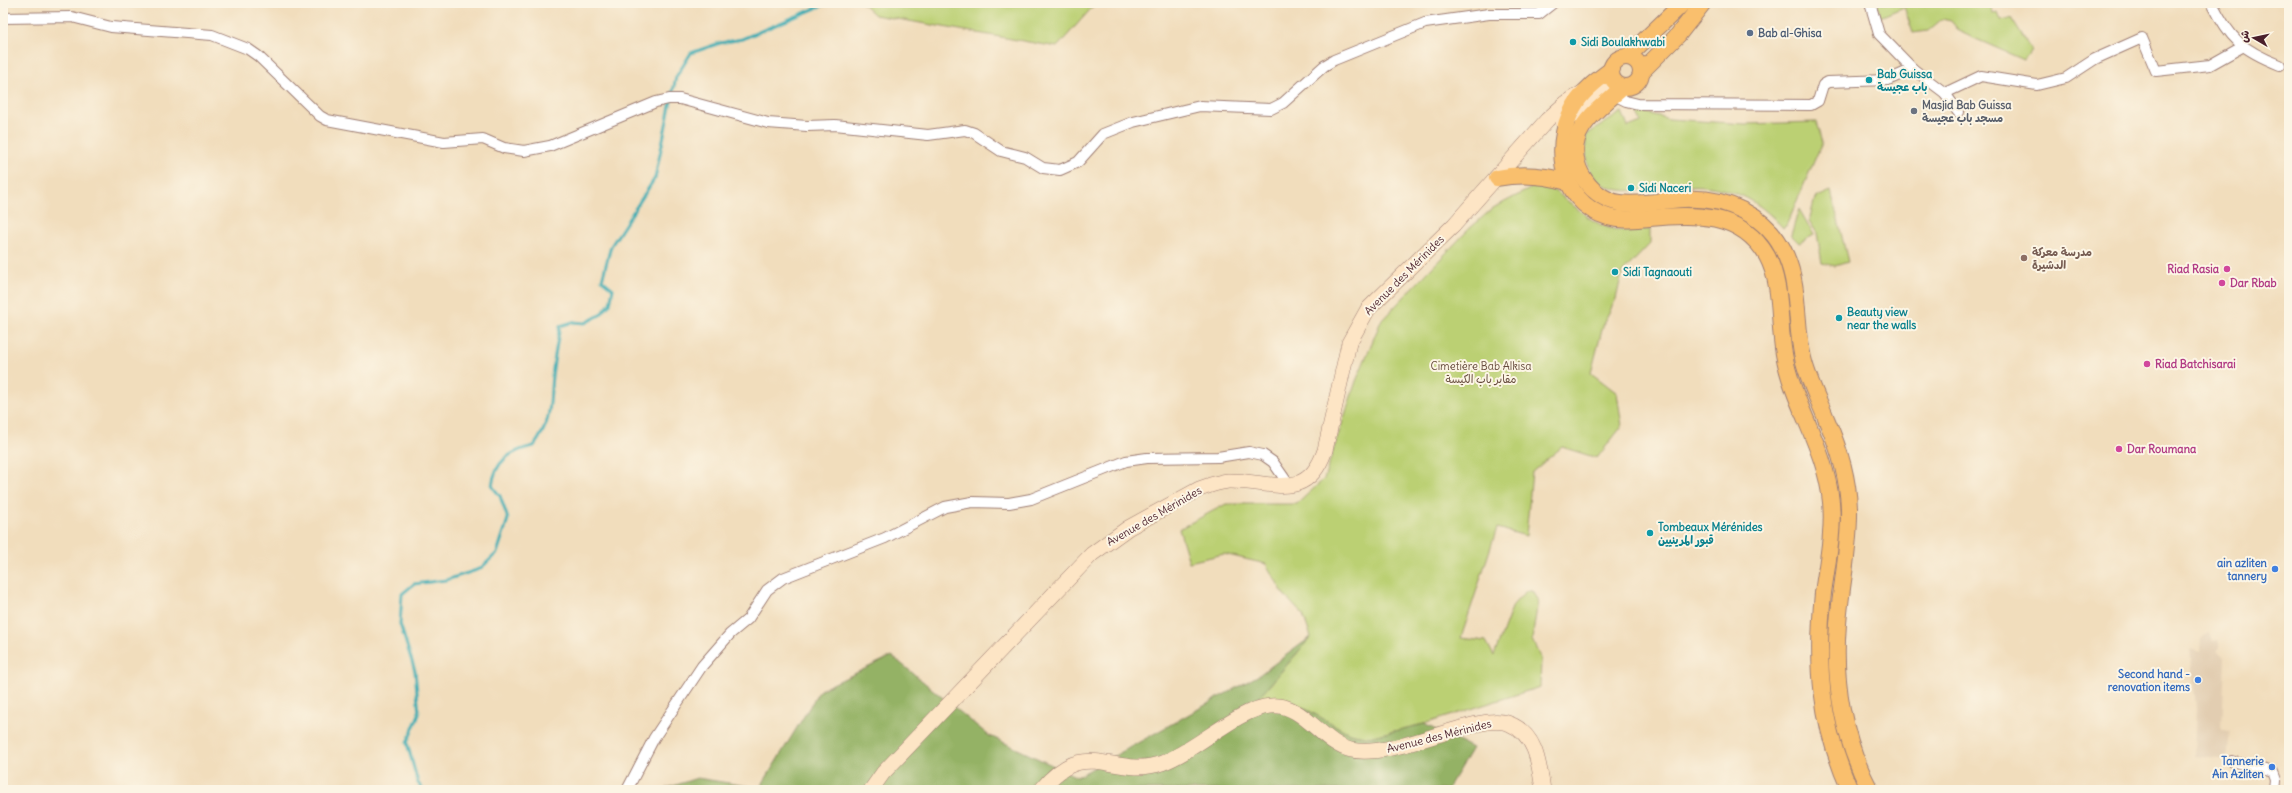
<svg xmlns="http://www.w3.org/2000/svg" width="2292" height="793" font-family="Delius,'Playpen Sans Arabic',sans-serif">
  <style>
    .built { fill: #e2cdb1 }
    .green { fill: #bbd073; stroke: #82784f }
    .forest { fill: #94b265; stroke: #6f6848 }
    .lines { fill: none; stroke-linecap: round; stroke-linejoin: round }
    .stream { stroke: #3aacb3; stroke-width: 3 }
    .street-casing { stroke: #9e7e74; stroke-width: 12 }
    .secondary-casing { stroke: #9e7e74; stroke-width: 16 }
    .primary-casing { stroke: #9e7e74; stroke-width: 18 }
    .street { stroke: #fff; stroke-width: 10 }
    .secondary { stroke: #fde5c5; stroke-width: 15 }
    .primary { stroke: #f9bf6d; stroke-width: 16 }
    .service-dot { fill: #5c6f8a; stroke: #fcf5e5; stroke-width: 1.5 }
    .culture-dot { fill: #0f9aa8; stroke: #fcf5e5; stroke-width: 1.5 }
    .worship-dot { fill: #6b7280; stroke: #fcf5e5; stroke-width: 1.5 }
    .education-dot { fill: #8d6e63; stroke: #fcf5e5; stroke-width: 1.5 }
    .hotel-dot { fill: #d1479c; stroke: #fcf5e5; stroke-width: 1.5 }
    .shop-dot { fill: #3f7fe0; stroke: #fcf5e5; stroke-width: 1.5 }
    .labels { text-anchor: middle; dominant-baseline: central; stroke-width: 4; stroke-linejoin: round; paint-order: stroke }
    .service-label { font-size: 11px; font-weight: bold; fill: #4e5e75; stroke: #fcf5e5; text-anchor: start }
    .culture-label { font-size: 11px; font-weight: bold; fill: #0d838f; stroke: #fcf5e5; text-anchor: start }
    .worship-label { font-size: 11px; font-weight: bold; fill: #5b616d; stroke: #fcf5e5; text-anchor: start }
    .education-label { font-size: 11px; font-weight: bold; fill: #785e54; stroke: #fcf5e5; text-anchor: start }
    .hotel-label { font-size: 11px; font-weight: bold; fill: #b23c85; stroke: #fcf5e5; text-anchor: start }
    .street-label { font-size: 11px; fill: #4a1f2b; stroke: #fcf5e5 }
    .park-label { font-size: 11px; fill: #664b3d; stroke: #fcf5e5 }
    .shop-label { font-size: 11px; font-weight: bold; fill: #366cbe; stroke: #fcf5e5; text-anchor: end }
  </style>
  <rect width="100%" height="100%" fill="#fcf5e5"/>
  <filter id="ink" filterUnits="userSpaceOnUse"><feTurbulence type="fractalNoise" baseFrequency=".025" numOctaves="2"/><feDisplacementMap in="SourceGraphic" scale="8" xChannelSelector="R" yChannelSelector="G"/><feConvolveMatrix kernelMatrix="1 2 1 2 8 2 1 2 1" color-interpolation-filters="sRGB"/></filter>
  <filter id="wash" filterUnits="userSpaceOnUse"><feTurbulence type="fractalNoise" baseFrequency=".012" numOctaves="4" result="noise"/><feDisplacementMap in="SourceGraphic" scale="16" xChannelSelector="R" yChannelSelector="G"/><feGaussianBlur stdDeviation="0.9" result="paint"/><feColorMatrix in="noise" values="0 0 0 0 0 0 0 0 0 0 0 0 0 0 0 0 0 1.4 0 .05"/><feComposite in="paint" operator="in"/></filter>
  <g filter="url(#wash)">
    <rect width="100%" height="100%" fill="#f1ddbc"/>
    <!-- built -->
    <polygon class="built" points="2210,632 2213,641 2218,640 2220,647 2217,651 2225,659 2222,730 2230,731 2227,760 2194,756 2196,707 2190,650 2201,653 2201,655 2202,639"/>
    <!-- green -->
    <g class="green">
      <polygon points="862,3 1096,3 1057,47 875,15"/>
      <polygon points="1877,3 1991,3 1993,13 1998,12 2001,20 2011,18 2031,50 2024,60 1960,32 1951,21 1942,19 1928,31 1913,33 1904,7 1880,17"/>
      <path d="M1637,110L1669,119L1745,124L1816,122L1822,143L1786,226L1783,228C1761,204 1745,193 1711,187C1662,178 1580,223 1586,135L1622,112L1628,127L1641,122Z"/>
      <path d="M1541,183C1584,206 1592,239 1650,229V244L1622,273L1616,299L1604,322L1591,373L1617,393L1622,426L1597,458L1562,447L1532,472L1526,536L1497,528L1461,638L1486,641L1494,656L1513,605L1526,591H1532L1538,601L1532,640L1541,659L1540,687L1424,724L1369,737L1349,733L1328,722L1255,702L1311,637L1303,615L1285,596L1266,564L1224,554L1189,562L1179,529L1226,504H1297L1324,479L1356,381L1381,321L1469,229L1493,208Z"/>
      <polygon points="1831,191 1848,262 1835,266 1822,263 1817,233 1809,221 1815,198"/>
      <polygon points="1799,209 1814,235 1799,243 1791,235"/>
    </g>
    <!-- forest -->
    <polygon class="forest" points="1311,637 1255,702 1291,701 1349,733 1369,737 1424,724 1472,748 1447,790 661,790 697,778 760,788 820,690 892,656 988,735 1077,777 1259,675"/>
    <g class="lines">
      <!-- stream -->
      <path class="stream" d="M423,790L418,783L407,743L419,714L415,671L400,624L402,594L414,584L446,580L480,569L497,553L508,519L500,496L492,486C495,461 510,451 534,446C553,419 549,406 552,376C554,359 557,343 560,326L573,322L585,323L600,315L610,304L613,289L602,280L611,246L655,178L676,77L691,53L720,43L742,39L828,3"/>
    </g>
  </g>
  <g filter="url(#ink)">
    <g class="lines">
      <!-- street casing -->
      <g class="street-casing">
        <g id="street">
          <polyline points="1870,3 1879,34 1913,69 1945,93 1958,112"/>
          <path d="M2212,3C2230,39 2242,50 2280,65"/>
          <polyline points="3,18 72,17 111,27 212,35 248,49 258,56 320,116 327,120 444,142 483,139 504,148 524,151 550,146 656,102 669,99 680,99 768,123 807,126 835,125 928,135 965,130 974,133 1001,151 1025,157 1043,168 1060,170 1078,162 1103,134 1133,122 1200,106 1271,109 1283,103 1324,66 1334,60 1425,23 1489,14 1539,14 1553,3"/>
          <polyline points="1945,93 1981,76 2037,85 2066,78 2095,59 2142,38 2156,71 2210,65 2242,47"/>
          <polyline points="1614,95 1626,101 1638,104 1811,105 1818,101 1823,85 1828,82 1888,80 1913,69"/>
          <polyline points="2232,761 2273,772 2276,780 2275,790"/>
          <polyline points="627,790 654,738 702,666 730,634 748,619 767,590 783,578 885,538 945,507 972,502 1009,503 1031,499 1126,461 1147,458 1218,457 1249,452 1263,455 1273,462 1289,485"/>
        </g>
      </g>
      <!-- secondary casing -->
      <g class="secondary-casing">
        <g id="secondary">
          <polyline points="1563,122 1581,111 1616,85"/>
          <path d="M871,790L883,773L1092,554L1128,528L1199,489C1208,486 1218,482 1228,481C1270,480 1307,504 1325,450L1349,343L1368,309L1454,225L1547,120L1566,103L1585,91"/>
          <path d="M1041,790C1086,734 1113,780 1162,763C1196,751 1238,708 1271,706C1304,703 1321,743 1351,750C1396,760 1479,710 1510,724C1537,735 1539,765 1543,790"/>
        </g>
      </g>
      <!-- primary casing -->
      <g class="primary-casing">
        <g id="primary">
          <polyline points="1627,57 1683,3"/>
          <circle cx="1626" cy="72" r="15"/>
          <path d="M1612,69C1600,78 1587,87 1578,100C1551,138 1557,202 1608,217C1621,221 1635,219 1649,218C1694,214 1741,211 1767,256C1783,286 1778,322 1784,354C1793,405 1826,448 1831,502C1834,532 1827,564 1823,593C1816,664 1820,724 1850,790"/>
          <polyline points="1641,72 1678,35 1703,3"/>
          <path d="M1623,87C1610,99 1592,112 1582,128C1563,157 1587,198 1620,203C1640,206 1663,200 1683,199C1725,196 1769,215 1786,256C1800,288 1795,324 1803,358C1808,380 1819,400 1827,421C1839,448 1848,478 1849,508C1850,547 1841,585 1838,624C1833,681 1843,739 1870,790"/>
          <path d="M1497,178C1522,173 1544,175 1568,182"/>
        </g>
      </g>
      <!-- street -->
      <use href="#street" class="street"/>
      <!-- secondary -->
      <use href="#secondary" class="secondary"/>
      <!-- primary -->
      <use href="#primary" class="primary"/>
    </g>
  </g>
  <!-- markers -->
  <circle class="service-dot" cx="1750" cy="33" r="4"/>
  <g class="culture-dot">
    <circle cx="1573" cy="42" r="4"/>
    <circle cx="1869" cy="80" r="4"/>
    <circle cx="1631" cy="188" r="4"/>
    <circle cx="1615" cy="272" r="4"/>
    <circle cx="1839" cy="318" r="4"/>
    <circle cx="1650" cy="533" r="4"/>
  </g>
  <circle class="worship-dot" cx="1914" cy="111" r="4"/>
  <circle class="education-dot" cx="2024" cy="258" r="4"/>
  <g class="hotel-dot">
    <circle cx="2227" cy="269" r="4"/>
    <circle cx="2222" cy="283" r="4"/>
    <circle cx="2147" cy="364" r="4"/>
    <circle cx="2119" cy="449" r="4"/>
  </g>
  <g class="shop-dot">
    <circle cx="2275" cy="569" r="4"/>
    <circle cx="2198" cy="680" r="4"/>
    <circle cx="2272" cy="767" r="4"/>
  </g>
  <g class="labels">
    <!-- service labels -->
    <g class="service-label">
      <text x="1758" y="33">Bab al-Ghisa</text>
    </g>
    <!-- culture labels -->
    <g class="culture-label">
      <text x="1581" y="42">Sidi Boulakhwabi</text>
      <text x="1877" y="74">Bab Guissa<tspan x="1877" dy="13">باب عجيسة</tspan></text>
      <text x="1639" y="188">Sidi Naceri</text>
      <text x="1623" y="272">Sidi Tagnaouti</text>
      <text x="1847" y="312">Beauty view<tspan x="1847" dy="13">near the walls</tspan></text>
      <text x="1658" y="527">Tombeaux Mérénides<tspan x="1658" dy="13">قبور المرينيين</tspan></text>
    </g>
    <!-- worship labels -->
    <g class="worship-label">
      <text x="1922" y="105">Masjid Bab Guissa<tspan x="1922" dy="13">مسجد باب عجيسة</tspan></text>
    </g>
    <!-- education labels -->
    <g class="education-label">
      <text x="2032" y="252">مدرسة معركة<tspan x="2032" dy="13">الدشيرة</tspan></text>
    </g>
    <!-- hotel labels -->
    <g class="hotel-label">
      <text x="2219" y="269" text-anchor="end">Riad Rasia</text>
      <text x="2230" y="283">Dar Rbab</text>
      <text x="2155" y="364">Riad Batchisarai</text>
      <text x="2127" y="449">Dar Roumana</text>
    </g>
    <!-- street labels -->
    <g class="street-label">
      <text transform="translate(1404 275) rotate(-45)">Avenue des Mérinides</text>
      <text transform="translate(1154 516) rotate(-30)">Avenue des Mérinides</text>
      <text transform="translate(1439 736) rotate(-14)">Avenue des Mérinides</text>
    </g>
    <!-- park labels -->
    <g class="park-label">
      <text x="1481" y="366">Cimetière Bab Alkisa<tspan x="1481" dy="13">مقابر باب الكيسة</tspan></text>
    </g>
    <!-- shop labels -->
    <g class="shop-label">
      <text x="2267" y="563">ain azliten<tspan x="2267" dy="13">tannery</tspan></text>
      <text x="2190" y="674">Second hand -<tspan x="2190" dy="13">renovation items</tspan></text>
      <text x="2264" y="761">Tannerie<tspan x="2264" dy="13">Ain Azliten</tspan></text>
    </g>
  </g>
  <!-- margin -->
  <rect width="2292" height="793" fill="none" stroke="#fcf5e5" stroke-width="16"/>
  <!-- north arrow -->
  <g transform="translate(2254 38) rotate(279)" stroke="#fcf5e5" stroke-width="3" paint-order="stroke">
  <path d="M0-3L7 15L0 10L-7 15Z" fill="#4a1f2b"/>
  <text y="-6" font-size="11" font-weight="bold" text-anchor="middle" fill="#4a1f2b">ش</text>
  </g>
</svg>
